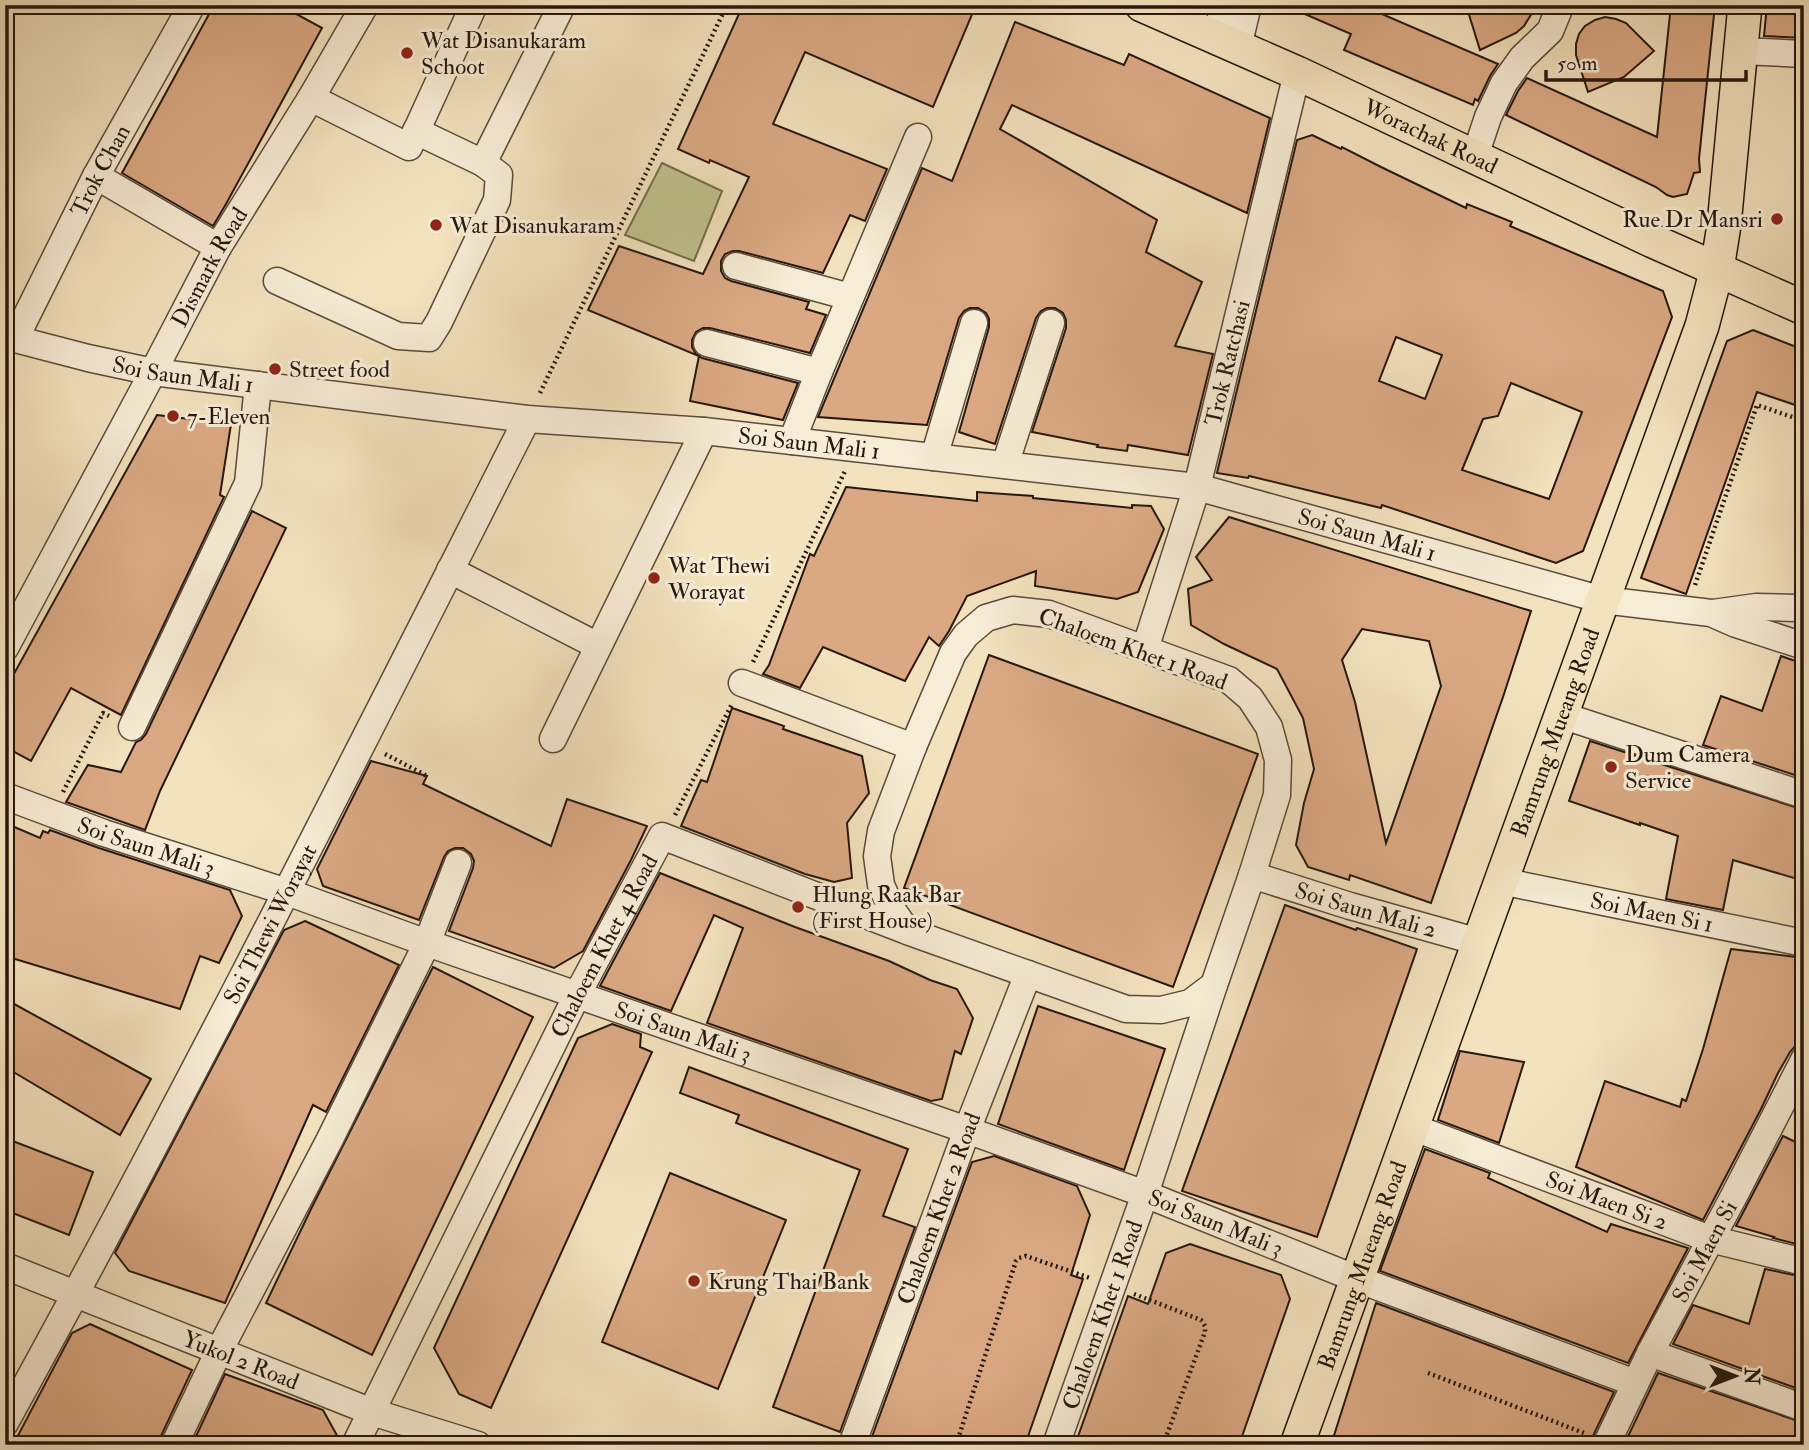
<svg xmlns="http://www.w3.org/2000/svg" width="1809" height="1450" font-family="'IM FELL Double Pica',serif">
  <style>
    .green { fill: #c0c28e; stroke: #746c4e; stroke-width: 2 }
    .building { fill: #daa984; stroke: #27170e; stroke-width: 2; fill-rule: evenodd }
    .lines { fill: none; stroke-linecap: round; stroke-linejoin: round }
    .minor-casing { stroke: #5a4a3a; stroke-width: 29 }
    .major-casing { stroke: #27170e; stroke-width: 36 }
    .path { stroke: #27170e; stroke-width: 4.5; stroke-dasharray: 2 3.5; stroke-linecap: butt }
    .minor { stroke: #f7ecd5; stroke-width: 26 }
    .major { stroke: #f3e2be; stroke-width: 33 }
    .poi-dot { fill: #8f2418; stroke: #f7ecd5; stroke-width: 2.5 }
    .labels { text-anchor: middle; dominant-baseline: central; stroke-width: 6; stroke-linejoin: round; paint-order: stroke }
    .poi-label { font-size: 23px; fill: #27170e; stroke: #f7ecd5; text-anchor: start }
    .street-label { font-size: 23px; fill: #27170e; stroke: #f7ecd5 }
  </style>
  <rect width="100%" height="100%" fill="#f3e2be"/>
  <filter id="stains"><feTurbulence type="fractalNoise" baseFrequency=".00286" numOctaves="4"/><feColorMatrix values="0 0 0 0 .2 0 0 0 0 .09 0 0 0 0 .02 0 0 0 .5 -.17"/></filter>
  <radialGradient id="worn" r=".72"><stop offset=".6" stop-color="#630" stop-opacity="0"/><stop offset="1" stop-color="#630" stop-opacity=".3"/></radialGradient>
  <!-- green -->
  <polygon class="green" points="662,163 722,191 694,261 625,235"/>
  <!-- building -->
  <g class="building">
    <polygon points="214,5 280,5 322,28 226,204 213,226 122,173"/>
    <polygon points="743,5 976,5 933,107 805,52 773,124 887,169 865,221 850,215 823,273 739,251 733,251 725,254 721,261 721,271 725,278 731,281 809,302 806,309 826,315 810,353 710,328 703,328 696,332 692,340 692,347 696,354 702,358 798,383 783,420 690,401 699,356 588,310 619,246 703,274 749,177 710,160 709,163 678,149"/>
    <polygon points="1284,5 1361,5 1498,64 1490,76 1478,101 1475,99 1473,105 1344,50 1351,34"/>
    <polygon points="1466,5 1537,5 1524,26 1516,33 1480,50"/>
    <polygon points="1671,5 1715,5 1699,159 1700,172 1694,173 1687,194 1673,197 1667,195 1656,187 1506,115 1518,91 1527,78 1657,137"/>
    <polygon points="1767,5 1804,5 1804,38 1764,36"/>
    <polygon points="1605,17 1616,19 1626,23 1654,51 1624,77 1588,92 1576,55 1576,44 1579,34 1585,26 1595,20"/>
    <polygon points="1015,22 1124,65 1129,54 1270,118 1247,213 1012,105 1000,129 1157,220 1146,252 1202,282 1175,346 1213,354 1188,455 1128,445 1127,451 1097,447 1098,445 1032,432 1066,328 1066,320 1063,313 1055,308 1047,308 1041,311 1036,318 995,444 959,432 989,327 989,319 986,313 978,308 970,308 964,311 959,318 927,425 818,417 922,168 952,181"/>
    <path d="M1312,135L1341,149L1342,147L1381,167L1466,208L1467,204L1512,222L1510,226L1663,291L1672,317L1583,551L1556,563L1382,505L1381,508L1249,476L1248,478L1217,473L1297,140ZM1396,337L1442,355L1425,399L1379,381ZM1511,383L1582,412L1549,499L1462,470L1483,419L1498,416Z"/>
    <polygon points="1753,330 1804,350 1804,408 1757,392 1686,594 1641,578 1727,341"/>
    <polygon points="157,415 231,424 220,495 224,497 121,715 71,688 31,761 5,747 5,690"/>
    <polygon points="846,487 977,501 977,492 1033,496 1033,498 1132,508 1132,505 1151,506 1164,529 1138,592 1117,599 1035,586 1036,571 967,596 949,631 939,646 929,637 905,681 823,647 800,688 763,674 769,665 810,554 814,556"/>
    <polygon points="252,511 286,528 160,791 145,830 66,802 88,765 121,772 136,742 141,740 146,734"/>
    <path d="M1229,517L1531,611L1503,697L1431,903L1350,875L1349,880L1308,867L1296,845L1304,803L1314,769L1303,718L1277,669L1224,644L1191,625L1188,589L1212,580L1196,557ZM1362,629L1429,641L1441,686L1386,843L1355,702L1342,660Z"/>
    <polygon points="989,655 1258,754 1173,987 904,888"/>
    <polygon points="1781,656 1804,664 1804,778 1703,745 1721,696 1762,711"/>
    <polygon points="732,708 784,726 783,729 862,756 869,793 847,823 852,878 834,882 805,874 681,826 701,780 707,782"/>
    <polygon points="1590,741 1804,810 1804,881 1733,860 1723,910 1666,899 1678,836 1640,823 1640,825 1569,801"/>
    <polygon points="371,761 427,776 423,784 551,846 567,799 647,826 631,860 583,951 554,968 449,931 473,868 474,861 471,854 463,848 455,848 448,851 444,857 419,920 323,886 317,869"/>
    <polygon points="5,823 40,838 43,831 48,833 50,830 99,848 230,890 242,916 219,963 200,956 180,1009 5,956"/>
    <polygon points="660,873 795,927 889,961 930,980 957,989 973,1018 961,1054 955,1051 942,1099 931,1101 707,1023 743,928 714,915 671,1011 600,986"/>
    <polygon points="1285,905 1356,930 1357,928 1417,949 1317,1237 1182,1191"/>
    <polygon points="305,921 399,965 326,1112 313,1105 225,1303 129,1271 115,1253 284,930"/>
    <polygon points="1731,949 1804,958 1804,1036 1790,1052 1778,1073 1761,1109 1703,1220 1576,1167 1605,1081 1680,1107 1682,1099 1686,1101 1703,1049"/>
    <polygon points="433,967 533,1017 372,1355 266,1303 311,1209"/>
    <polygon points="5,999 151,1079 120,1135 5,1067"/>
    <polygon points="1038,1006 1165,1049 1124,1170 998,1124"/>
    <polygon points="612,1024 641,1034 640,1047 652,1052 491,1408 459,1394 434,1348 578,1038"/>
    <polygon points="1460,1051 1524,1062 1499,1143 1438,1120"/>
    <polygon points="689,1067 908,1149 883,1216 915,1227 840,1432 773,1407 860,1170 736,1123 739,1115 680,1093"/>
    <polygon points="1783,1136 1804,1146 1804,1246 1773,1238 1774,1237 1736,1226"/>
    <polygon points="5,1138 93,1172 69,1235 5,1210"/>
    <polygon points="1425,1149 1490,1173 1488,1178 1607,1232 1611,1224 1688,1248 1628,1363 1380,1271"/>
    <polygon points="994,1156 1077,1186 1090,1215 1071,1275 1083,1279 1025,1445 869,1445 972,1162"/>
    <polygon points="670,1173 786,1220 718,1389 602,1342"/>
    <polygon points="1190,1244 1281,1275 1290,1299 1239,1445 1075,1445 1128,1296 1148,1304 1166,1253"/>
    <polygon points="1765,1269 1804,1277 1804,1391 1673,1344 1693,1305 1749,1324"/>
    <polygon points="1376,1303 1614,1392 1592,1438 1590,1445 1331,1445"/>
    <polygon points="90,1324 192,1370 160,1438 158,1445 13,1445 72,1333"/>
    <polygon points="1658,1373 1804,1423 1804,1445 1624,1445"/>
    <polygon points="225,1374 323,1410 340,1441 339,1445 192,1445"/>
  </g>
  <g class="lines">
    <!-- minor casing -->
    <g class="minor-casing">
      <g id="minor">
        <polyline points="1216,38 1224,5"/>
        <polyline points="1238,47 1248,5"/>
        <polyline points="1741,51 1804,54"/>
        <polyline points="311,98 409,147 474,5"/>
        <polyline points="1475,156 1488,117 1504,83 1522,58 1550,31 1559,9 1559,5"/>
        <polyline points="483,163 562,5"/>
        <polyline points="96,176 218,247"/>
        <polyline points="736,266 850,297"/>
        <polyline points="277,281 398,336 429,338 439,322 497,200 499,175 483,163 416,131"/>
        <path id="s1" d="M5,339H15L88,358L153,372L527,419L704,431L1197,487L1603,600L1711,613L1736,624L1804,646"/>
        <path id="s2" d="M15,339L96,176L192,5"/>
        <polyline points="707,343 819,372"/>
        <polyline points="792,441 819,372 918,137"/>
        <polyline points="934,457 974,323"/>
        <polyline points="1005,465 1051,323"/>
        <polyline points="450,570 598,646"/>
        <polyline points="1713,613 1756,607 1795,608"/>
        <path id="s3" d="M5,648L153,372L218,247L311,98L365,5"/>
        <path id="s4" d="M1145,649L1197,487L1297,73"/>
        <polyline points="742,683 913,747"/>
        <polyline points="1561,715 1804,795"/>
        <polyline points="132,727 248,483 258,385"/>
        <polyline points="553,739 704,431"/>
        <path id="s5" d="M5,796L104,833L287,892L427,943L967,1130L1145,1194L1357,1279L1635,1383"/>
        <path id="s6" d="M1252,875L1350,906L1479,942"/>
        <path id="s7" d="M1501,881L1804,943"/>
        <path id="s8" d="M1412,1127L1710,1239L1804,1262"/>
        <path id="s9" d="M5,1266L372,1412L478,1445"/>
        <polyline points="1650,1353 1804,1408"/>
        <path id="s10" d="M5,1423C187,1093 356,756 527,419"/>
        <polyline points="174,1445 219,1351 329,1141 427,943 458,863"/>
        <path id="s11" d="M355,1445L577,995L662,836L907,931L1126,1009L1161,1010L1190,1003L1214,985L1252,875L1277,795L1278,760L1269,727L1250,698L1229,680L1049,614L1013,610L986,618L966,635L953,653L913,747L881,831L877,856L881,885L891,908L907,931"/>
        <path id="s12" d="M852,1445L967,1130L1028,974"/>
        <path id="s13" d="M1056,1445L1145,1194L1214,985"/>
        <path id="s14" d="M1606,1445L1650,1353L1735,1194L1804,1060"/>
      </g>
    </g>
    <!-- major casing -->
    <g class="major-casing">
      <g id="major">
        <path id="s15" d="M1142,5L1297,73L1653,241L1804,308"/>
        <path id="s16" d="M1297,1445L1702,326L1717,269L1724,225L1745,5"/>
      </g>
    </g>
    <!-- path -->
    <g class="path">
      <polyline points="540,393 727,5"/>
      <polyline points="1695,585 1757,405 1804,421"/>
      <polyline points="753,662 845,471"/>
      <polyline points="385,754 427,776"/>
      <polyline points="63,792 103,713 109,716"/>
      <polyline points="675,815 732,704"/>
      <polyline points="1134,1294 1201,1320 1205,1326 1205,1332 1163,1445"/>
      <polyline points="1428,1373 1584,1433"/>
      <polyline points="956,1445 1016,1261 1019,1258 1026,1256 1090,1278"/>
    </g>
    <!-- minor -->
    <use href="#minor" class="minor"/>
    <!-- major -->
    <use href="#major" class="major"/>
  </g>
  <!-- markers -->
  <g class="poi-dot">
    <circle cx="407" cy="53" r="7"/>
    <circle cx="1777" cy="219" r="7"/>
    <circle cx="436" cy="225" r="7"/>
    <circle cx="275" cy="369" r="7"/>
    <circle cx="173" cy="416" r="7"/>
    <circle cx="654" cy="578" r="7"/>
    <circle cx="1611" cy="767" r="7"/>
    <circle cx="798" cy="907" r="7"/>
    <circle cx="694" cy="1281" r="7"/>
  </g>
  <g class="labels">
    <!-- poi labels -->
    <g class="poi-label">
      <text x="421" y="40">Wat Disanukaram<tspan x="421" dy="26">Schoot</tspan></text>
      <text x="1763" y="219" text-anchor="end">Rue Dr Mansri</text>
      <text x="450" y="225">Wat Disanukaram</text>
      <text x="289" y="369">Street food</text>
      <text x="187" y="416">7-Eleven</text>
      <text x="668" y="565">Wat Thewi<tspan x="668" dy="26">Worayat</tspan></text>
      <text x="1625" y="754">Dum Camera<tspan x="1625" dy="26">Service</tspan></text>
      <text x="812" y="894">Hlung Raak Bar<tspan x="812" dy="26">(First House)</tspan></text>
      <text x="708" y="1281">Krung Thai Bank</text>
    </g>
    <!-- street labels -->
    <g class="street-label">
      <text stroke="none"><textPath href="#s15" startOffset="317">Worachak Road</textPath></text>
      <text stroke="none"><textPath href="#s2" startOffset="189">Trok Chan</textPath></text>
      <text stroke="none"><textPath href="#s3" startOffset="432">Dismark Road</textPath></text>
      <text stroke="none"><textPath href="#s4" startOffset="298">Trok Ratchasi</textPath></text>
      <text stroke="none"><textPath href="#s1" startOffset="182">Soi Saun Mali 1</textPath></text>
      <text stroke="none"><textPath href="#s1" startOffset="812">Soi Saun Mali 1</textPath></text>
      <text stroke="none"><textPath href="#s1" startOffset="1379">Soi Saun Mali 1</textPath></text>
      <text transform="translate(1133 649) rotate(20)">Chaloem Khet 1 Road</text>
      <text stroke="none"><textPath href="#s16" startOffset="758">Bamrung Mueang Road</textPath></text>
      <text stroke="none"><textPath href="#s5" startOffset="150">Soi Saun Mali 3</textPath></text>
      <text stroke="none"><textPath href="#s6" startOffset="119">Soi Saun Mali 2</textPath></text>
      <text stroke="none"><textPath href="#s7" startOffset="154">Soi Maen Si 1</textPath></text>
      <text stroke="none"><textPath href="#s10" startOffset="565">Soi Thewi Worayat</textPath></text>
      <text stroke="none"><textPath href="#s11" startOffset="558">Chaloem Khet 4 Road</textPath></text>
      <text stroke="none"><textPath href="#s5" startOffset="718">Soi Saun Mali 3</textPath></text>
      <text stroke="none"><textPath href="#s8" startOffset="208">Soi Maen Si 2</textPath></text>
      <text stroke="none"><textPath href="#s12" startOffset="252">Chaloem Khet 2 Road</textPath></text>
      <text stroke="none"><textPath href="#s5" startOffset="1284">Soi Saun Mali 3</textPath></text>
      <text stroke="none"><textPath href="#s14" startOffset="217">Soi Maen Si</textPath></text>
      <text stroke="none"><textPath href="#s16" startOffset="191">Bamrung Mueang Road</textPath></text>
      <text stroke="none"><textPath href="#s13" startOffset="138">Chaloem Khet 1 Road</textPath></text>
      <text stroke="none"><textPath href="#s9" startOffset="254">Yukol 2 Road</textPath></text>
    </g>
  </g>
  <!-- margin -->
  <rect width="1809" height="1450" fill="none" stroke="#f3e2be" stroke-width="28"/>
  <rect x="7" y="7" width="1795" height="1436" fill="none" stroke="#27170e" stroke-width="3.5"/>
  <rect x="14" y="14" width="1781" height="1422" fill="none" stroke="#27170e" stroke-width="2"/>
  <!-- north arrow -->
  <g transform="translate(1735 1376) rotate(90)" stroke="#f7ecd5" stroke-width="5" paint-order="stroke">
  <path d="M0-5L12 26L0 18L-12 26Z" fill="#27170e"/>
  <text y="-10" font-size="19" font-weight="bold" text-anchor="middle" fill="#27170e">N</text>
  </g>
  <!-- scale -->
  <path d="M1546 70v10h200v-10" fill="none" stroke="#27170e" stroke-width="3.5"/>
  <text x="1557" y="70" font-size="21" fill="#27170e" stroke="#f7ecd5" stroke-width="5" paint-order="stroke">50 m</text>
  <rect width="100%" height="100%" filter="url(#stains)"/>
  <rect width="100%" height="100%" fill="url(#worn)"/>
</svg>
